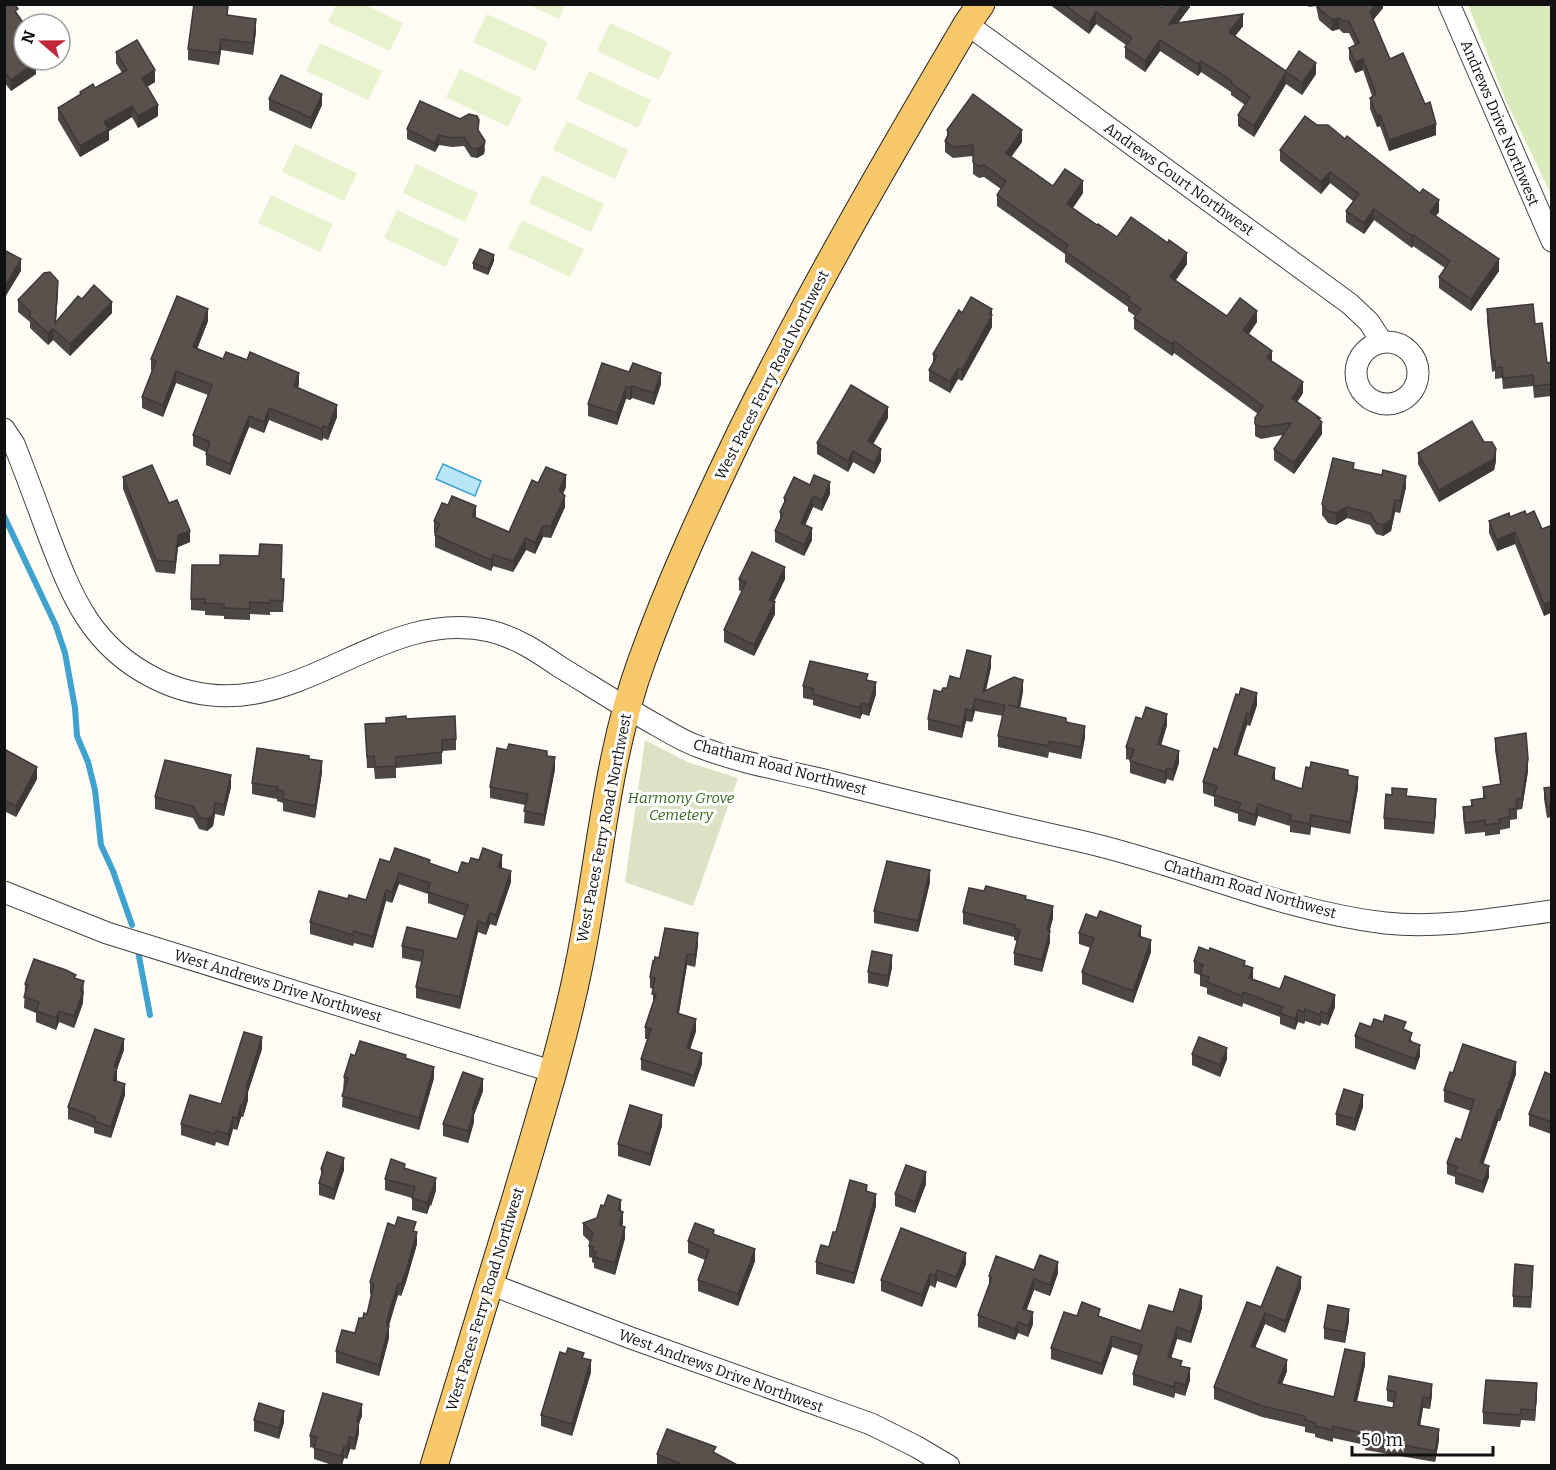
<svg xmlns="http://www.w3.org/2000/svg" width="1556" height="1470" font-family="Bitter,serif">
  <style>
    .green { fill: #d9ebbd }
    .cemetery { fill: #dbe3c4 }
    .pitch { fill: #e9f2cf }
    .water { fill: #b9e5f7; stroke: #40a2ce; stroke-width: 1.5 }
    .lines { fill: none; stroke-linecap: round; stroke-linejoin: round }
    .stream { stroke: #40a2ce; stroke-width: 6 }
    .minor-casing { stroke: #444; stroke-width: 23 }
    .major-casing { stroke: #222; stroke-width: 29 }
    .minor { stroke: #fff; stroke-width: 21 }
    .major { stroke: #f8c96b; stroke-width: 27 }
    .wall { fill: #4d4642 }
    .shaded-wall { fill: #3f3936 }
    .building { fill: #5a514d; stroke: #3f3936; stroke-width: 1.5 }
    .labels { text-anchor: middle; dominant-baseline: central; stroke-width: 6; stroke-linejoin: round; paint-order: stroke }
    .street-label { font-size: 15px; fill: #111; stroke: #fff }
    .park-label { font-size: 15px; font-style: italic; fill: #366a1f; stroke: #fff }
  </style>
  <rect width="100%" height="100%" fill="#fffcf5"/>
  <!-- green -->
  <polygon class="green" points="1468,5 1551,5 1551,194 1506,101"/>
  <!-- cemetery -->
  <polygon class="cemetery" points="645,740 687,762 738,778 693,906 625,882"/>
  <!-- pitch -->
  <g class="pitch">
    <polygon points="363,4 403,23 390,51 328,22 336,5"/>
    <polygon points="529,5 565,5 559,19"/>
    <polygon points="487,14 548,42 535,71 473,42"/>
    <polygon points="610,23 672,52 659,80 597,51"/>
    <polygon points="320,43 382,71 368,100 306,71"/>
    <polygon points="460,69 522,98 508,127 446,97"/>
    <polygon points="589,71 651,100 638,128 576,99"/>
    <polygon points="567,121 628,150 615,179 553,150"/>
    <polygon points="295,144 357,173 344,201 282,172"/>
    <polygon points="416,164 478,193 465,222 403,193"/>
    <polygon points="542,175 604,204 591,232 529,203"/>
    <polygon points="271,195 333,224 320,252 258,223"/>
    <polygon points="397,210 459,239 446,267 384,238"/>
    <polygon points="522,220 584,249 570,277 508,248"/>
  </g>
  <!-- water -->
  <polygon class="water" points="443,464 481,481 475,496 436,479"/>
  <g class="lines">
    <!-- stream -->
    <g class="stream">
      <polyline points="4,516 56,626 65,653 75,708 77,736 88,762 95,790 101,845 113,871 132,925"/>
      <polyline points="138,951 150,1015"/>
    </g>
    <!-- minor casing -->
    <g class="minor-casing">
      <g id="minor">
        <polyline points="1449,4 1552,241"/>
        <polyline points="967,24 1350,304 1369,322 1382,342"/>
        <circle cx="1387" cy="373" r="31"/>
        <path d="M4,429L14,444C26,474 37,504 48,534C72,597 91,646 154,678C285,744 369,604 490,631C516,637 538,652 560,667C593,687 624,707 658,726C670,733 683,741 697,746C737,762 782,770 824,780C909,802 995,822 1080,841C1183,864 1281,911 1385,923C1441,929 1497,918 1552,911"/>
        <polyline points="4,892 107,933 554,1072"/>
        <polyline points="490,1284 631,1338 871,1424 917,1447 949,1466"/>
      </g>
    </g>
    <!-- major casing -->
    <g class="major-casing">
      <path id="major" d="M434,1466C462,1376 489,1287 516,1198C539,1120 563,1044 579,965C600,864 606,758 642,660C670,582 705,507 741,432C810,292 888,158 967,24L981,4"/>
    </g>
    <!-- minor -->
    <use href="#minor" class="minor"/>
    <!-- major -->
    <use href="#major" class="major"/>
  </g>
  <!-- wall -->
  <g class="wall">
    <polygon points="4,4 18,15 24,60 40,60 36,63 36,74 11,91 4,82"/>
    <polygon points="194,4 225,4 228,15 256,31 253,55 221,50 219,65 188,60 188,49"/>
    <polygon points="1049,4 1157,4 1162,8 1190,4 1190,7 1178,23 1243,26 1235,36 1286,71 1316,74 1302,95 1286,84 1254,137 1238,126 1238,115 1245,105 1231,95 1231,92 1201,72 1198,76 1160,51 1145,72 1125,58 1125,47 1126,45 1096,24 1089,34"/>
    <polygon points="1306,4 1383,4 1383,8 1373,20 1390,59 1436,135 1389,151 1380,126 1377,127 1370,109 1370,98 1372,96 1363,70 1355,73 1349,59 1349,48 1355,45 1349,33 1343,33 1339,29 1332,31 1319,20 1316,6 1309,7"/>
    <polygon points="116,52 155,82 147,87 158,116 138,128 132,117 109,131 109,140 80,157 58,120 58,108 80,95 80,92 95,88 122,73 116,63"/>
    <polygon points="269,99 322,105 311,129 269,110"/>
    <polygon points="1317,125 1439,212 1435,216 1499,271 1471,311 1439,288 1439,277 1445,268 1413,246 1412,248 1374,220 1364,234 1346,222 1346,211 1353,201 1330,183 1321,194 1280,161 1280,150"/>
    <polygon points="407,129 479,132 485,150 484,154 477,158 471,157 464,146 452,147 439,145 435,152 407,139"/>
    <polygon points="947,130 1022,142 1011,157 1053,186 1083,193 1073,208 1097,225 1117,237 1187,264 1176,280 1227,316 1257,322 1249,334 1272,361 1303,393 1297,402 1320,418 1322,434 1294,474 1274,460 1274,449 1283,435 1261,439 1255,436 1255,418 1258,414 1174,353 1172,356 1134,329 1134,318 1135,316 1128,311 1128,307 1065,262 1065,254 997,206 997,195 1001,189 984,177 979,178 973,174 973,156 953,158 945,152 945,141 947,136"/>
    <polygon points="494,261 488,275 473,269 473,263"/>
    <polygon points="58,292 56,322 82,299 112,313 70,356 53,340 48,345 30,328 30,322 18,312 18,300"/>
    <polygon points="1487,309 1535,324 1547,363 1551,362 1551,396 1534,398 1533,386 1503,389 1502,378 1495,379 1495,371 1492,372 1487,321"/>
    <polygon points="208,321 197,349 223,359 299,384 298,388 337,417 328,440 323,438 322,441 269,420 264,433 249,427 230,475 206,465 206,452 193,446 193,435 208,395 176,383 163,417 142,408 142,397 152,371 151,370 151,359"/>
    <polygon points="992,327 962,381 958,379 950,393 929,381 929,370 933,362 933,354"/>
    <polygon points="602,363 661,384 654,405 632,398 630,400 626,399 617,425 588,416 588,404"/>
    <polygon points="888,418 873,444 881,461 874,474 853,462 848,472 817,454 817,443"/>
    <polygon points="1484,442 1496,461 1494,470 1439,502 1418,464 1418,453"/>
    <polygon points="1354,469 1406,487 1400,513 1395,512 1391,531 1383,536 1376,534 1370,525 1347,518 1336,525 1328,523 1322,515 1322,504"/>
    <polygon points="123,477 169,503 190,542 178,547 175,574 156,572 123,489"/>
    <polygon points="538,483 566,487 563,494 565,507 551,538 543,537 535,554 526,550 513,572 493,566 491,571 435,547 435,534 434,533 434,521 476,518 509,532"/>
    <polygon points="830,494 822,511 813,507 805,525 812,540 804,556 775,542 775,531 780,519 780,512 784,504 784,498"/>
    <polygon points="1526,515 1542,529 1550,526 1544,616 1515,544 1497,551 1489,533 1489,521"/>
    <polygon points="281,579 284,579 283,612 270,612 270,615 250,614 250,620 224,619 224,616 205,615 205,611 191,610 191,599"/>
    <polygon points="739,579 785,579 774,602 775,614 754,656 724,642 724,630 742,592 739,590"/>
    <polygon points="991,667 986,691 1023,691 1020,708 1066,722 1085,737 1081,759 1049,752 1048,758 998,747 998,736 1003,716 975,711 972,722 966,721 962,738 928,730 928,719 941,692 960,679"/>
    <polygon points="868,680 876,694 869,716 862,714 860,719 813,705 813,700 803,698 803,686"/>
    <polygon points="1239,695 1257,705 1250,726 1247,725 1237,755 1275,779 1275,780 1302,789 1348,775 1358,788 1350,834 1311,827 1310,835 1290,832 1290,826 1258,816 1255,826 1238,821 1238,814 1214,806 1214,797 1203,793 1203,782 1218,750"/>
    <polygon points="406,719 456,739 456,750 442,751 442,764 396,768 396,778 375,779 374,768 367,768 365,724 386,723"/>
    <polygon points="1167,725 1161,745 1179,763 1173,781 1167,779 1165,784 1130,773 1130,760 1126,759 1126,747"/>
    <polygon points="1495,738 1528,771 1522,809 1517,810 1517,819 1510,820 1510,828 1500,830 1500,834 1485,836 1485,832 1465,834 1463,818 1463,807 1471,806 1471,800 1483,798 1483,787 1500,784 1495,750"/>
    <polygon points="4,749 37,779 16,817 4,811"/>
    <polygon points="547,756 555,769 544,826 524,823 525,805 490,798 490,787"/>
    <polygon points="309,759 322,772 315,818 283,811 283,803 277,801 277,799 252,794 252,783"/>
    <polygon points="231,787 224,816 215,814 213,826 207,831 199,829 193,818 155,809 155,797"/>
    <polygon points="1551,787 1551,817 1547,818 1544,799 1544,788"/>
    <polygon points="1407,796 1436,810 1434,834 1384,829 1384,818"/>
    <polygon points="390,862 430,864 458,873 469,864 502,866 502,868 511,882 496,926 490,924 486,935 478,932 460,1009 416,998 416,987 422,962 402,958 402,946 457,939 465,916 428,903 428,894 399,884 392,903 386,901 373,948 354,943 353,946 310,934 310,922 348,899 366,900"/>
    <polygon points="930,882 918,932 874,923 874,911"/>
    <polygon points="1026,900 1053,918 1049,931 1050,942 1042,972 1014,965 1014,953 1017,941 1014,940 1014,937 963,924 963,912"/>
    <polygon points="1079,933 1141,937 1151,952 1133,1003 1082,984 1082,972 1091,948 1079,944"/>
    <polygon points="698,945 695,967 687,965 679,1013 696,1031 690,1049 702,1064 694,1087 641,1070 641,1059 648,1039 645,1039 645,1027 653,1005 653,989 650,988 650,977 654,962 659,958"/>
    <polygon points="1194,961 1245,966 1253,979 1280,989 1335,1007 1328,1025 1321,1023 1320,1026 1305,1021 1304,1024 1298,1022 1295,1030 1280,1024 1280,1017 1243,1003 1242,1007 1207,994 1207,988 1200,986 1200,975 1194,973"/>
    <polygon points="892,967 888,987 868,983 868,972"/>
    <polygon points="76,978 84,992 83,996 83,1003 74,1028 59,1022 56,1030 36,1022 36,1013 24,1008 25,984"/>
    <polygon points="1371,1027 1406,1030 1420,1056 1415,1070 1355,1048 1355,1036"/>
    <polygon points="262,1049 248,1092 248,1100 243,1117 241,1117 237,1130 233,1129 228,1146 216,1142 215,1146 181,1135 181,1124 221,1104"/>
    <polygon points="124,1050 117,1069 117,1081 125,1095 111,1138 94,1133 94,1128 68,1119 68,1107"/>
    <polygon points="1192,1054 1227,1059 1220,1077 1192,1065"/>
    <polygon points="355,1056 406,1058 434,1078 419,1130 342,1107 344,1077"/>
    <polygon points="1453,1073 1516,1074 1500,1121 1498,1121 1483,1164 1489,1177 1483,1193 1455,1184 1455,1177 1447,1174 1447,1163 1461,1140 1471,1111 1444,1102 1444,1090"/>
    <polygon points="1551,1075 1551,1134 1529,1126 1529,1114"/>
    <polygon points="483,1091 474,1115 474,1122 468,1143 443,1136 443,1124"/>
    <polygon points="1363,1107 1355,1131 1336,1125 1336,1114"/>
    <polygon points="662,1126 650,1166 618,1156 618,1144"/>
    <polygon points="405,1168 436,1190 431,1206 430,1205 427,1214 412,1210 412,1198 385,1190 385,1179"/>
    <polygon points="321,1169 344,1170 334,1200 319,1195 319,1183 321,1178"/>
    <polygon points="926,1184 915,1213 895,1206 895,1194"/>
    <polygon points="867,1191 876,1206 854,1284 816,1274 816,1262 829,1247 836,1232"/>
    <polygon points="621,1211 623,1223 622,1226 625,1238 615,1275 594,1268 594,1263 592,1262 592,1258 589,1257 589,1246 590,1242 583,1235 583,1223"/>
    <polygon points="416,1232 417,1244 406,1282 401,1296 398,1295 389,1326 389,1338 379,1376 336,1363 336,1351 355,1333 363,1318 367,1314 371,1294 370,1294 370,1282"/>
    <polygon points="714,1235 755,1261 738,1306 698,1291 698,1280 705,1260 688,1253 688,1241"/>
    <polygon points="966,1264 956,1288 937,1281 935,1288 930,1285 922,1307 881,1291 881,1280"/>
    <polygon points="1034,1270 1058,1273 1050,1296 1034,1290 1026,1310 1033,1324 1028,1337 1018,1333 1015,1340 978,1327 978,1315 989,1286 989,1276"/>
    <polygon points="1533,1277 1531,1308 1513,1307 1513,1296"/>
    <polygon points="1301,1288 1285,1333 1265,1324 1255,1348 1287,1371 1282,1384 1334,1397 1365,1365 1357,1402 1393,1408 1394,1403 1387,1401 1387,1390 1432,1395 1430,1409 1423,1408 1420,1426 1439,1440 1435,1462 1365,1450 1365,1445 1333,1438 1333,1442 1315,1437 1315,1434 1305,1432 1305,1427 1262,1417 1214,1399 1214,1387 1261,1307"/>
    <polygon points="1202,1308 1191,1343 1177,1339 1171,1358 1182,1366 1190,1380 1185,1396 1175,1393 1174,1398 1133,1385 1133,1374 1139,1356 1112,1347 1102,1375 1051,1359 1051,1348 1077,1316 1100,1316 1141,1331 1173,1312"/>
    <polygon points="1349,1321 1345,1343 1324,1339 1324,1328"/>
    <polygon points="591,1372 572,1436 541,1426 541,1415"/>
    <polygon points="1537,1395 1535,1421 1521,1420 1520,1427 1483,1424 1483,1412"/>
    <polygon points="362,1416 359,1423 359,1433 355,1450 350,1449 347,1459 344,1458 342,1466 335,1466 314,1459 314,1448 310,1447 310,1436"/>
    <polygon points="254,1420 284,1422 279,1439 254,1431"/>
    <polygon points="716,1453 739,1466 657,1465 657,1454"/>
  </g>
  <!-- shaded-wall -->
  <g class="shaded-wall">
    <polygon points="1183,4 1190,4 1190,7 1169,35 1169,24"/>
    <polygon points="1376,4 1383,4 1383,8 1370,24 1370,12"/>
    <polygon points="1096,12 1096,24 1089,34 1089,23"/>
    <polygon points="1243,14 1243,26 1229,44 1229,32"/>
    <polygon points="1339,18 1339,29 1332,31 1332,19"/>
    <polygon points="256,19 256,31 253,55 253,43"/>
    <polygon points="221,39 221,50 219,65 219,53"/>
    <polygon points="1160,40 1160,51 1145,72 1145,61"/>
    <polygon points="1363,59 1363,70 1355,73 1355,62"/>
    <polygon points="31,60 40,60 36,63 36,74 11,91 11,80"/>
    <polygon points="1201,61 1201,72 1198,76 1198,64"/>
    <polygon points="1316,63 1316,74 1302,95 1302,83"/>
    <polygon points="155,70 155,82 142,90 142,78"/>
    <polygon points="1286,72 1286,84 1254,137 1254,126"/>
    <polygon points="322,94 322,105 311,129 311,118"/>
    <polygon points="158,105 158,116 138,128 138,116"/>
    <polygon points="132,106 132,117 109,131 109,140 80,157 80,146 104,122"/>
    <polygon points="1380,115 1380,126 1377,127 1377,116"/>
    <polygon points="1436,124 1436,135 1389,151 1389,140"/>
    <polygon points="1022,130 1022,142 1006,164 1006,153"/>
    <polygon points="439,135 439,145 435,152 435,143"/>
    <polygon points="485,141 484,154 477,158 477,149"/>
    <polygon points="1330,172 1330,183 1321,194 1321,182"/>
    <polygon points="1083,181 1083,193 1067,216 1067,204"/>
    <polygon points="1439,200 1439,212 1430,223 1430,212"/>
    <polygon points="1374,209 1374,220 1364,234 1364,223"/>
    <polygon points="1413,235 1413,246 1412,248 1412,236"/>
    <polygon points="1187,253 1187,264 1170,288 1170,277"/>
    <polygon points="494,255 494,261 488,275 488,269"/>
    <polygon points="21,259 21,271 4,299 4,288"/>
    <polygon points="1499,259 1499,271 1471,311 1471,299"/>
    <polygon points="58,281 58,292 55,334 55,323"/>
    <polygon points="112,302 112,313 70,356 70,344"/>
    <polygon points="208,309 208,321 193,359 193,347"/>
    <polygon points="992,309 992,327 962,381 962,370"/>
    <polygon points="1257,311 1257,322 1243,341 1243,330"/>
    <polygon points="53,329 53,340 48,345 48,333"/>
    <polygon points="1174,341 1174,353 1172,356 1172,344"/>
    <polygon points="1272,351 1272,363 1267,358"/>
    <polygon points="958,368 958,379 950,393 950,382"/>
    <polygon points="176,371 176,383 163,417 163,405"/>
    <polygon points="299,373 299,384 294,398 294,386"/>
    <polygon points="661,373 661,384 654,405 654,393"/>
    <polygon points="1303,382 1303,393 1292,410 1292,398"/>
    <polygon points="632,386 632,398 630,400 630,388"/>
    <polygon points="626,387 626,399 617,425 617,413"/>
    <polygon points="337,405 337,417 328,440 328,428"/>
    <polygon points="888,407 888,418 868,453 868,441"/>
    <polygon points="269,408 269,420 264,433 264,422"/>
    <polygon points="249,416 249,427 230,475 230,464"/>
    <polygon points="1322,422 1322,434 1294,474 1294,463"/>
    <polygon points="323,426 323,438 322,441 322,429"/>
    <polygon points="881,449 881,461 874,474 874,463"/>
    <polygon points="1496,449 1496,461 1494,470 1439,502 1439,490"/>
    <polygon points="853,451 853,462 848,472 848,461"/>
    <polygon points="566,475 566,487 559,502 559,490"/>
    <polygon points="1406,476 1406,487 1400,513 1400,501"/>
    <polygon points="830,482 830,494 822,511 822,500"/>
    <polygon points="565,496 565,507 551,538 551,526"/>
    <polygon points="813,496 813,507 801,535 801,523"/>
    <polygon points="1395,500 1395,512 1391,531 1383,536 1383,525"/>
    <polygon points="476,506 476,518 472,516"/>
    <polygon points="1347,507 1347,518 1336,525 1336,513"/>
    <polygon points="543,526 543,537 535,554 535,543"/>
    <polygon points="812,528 812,540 804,556 804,545"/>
    <polygon points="190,531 190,542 178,547 175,574 175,562 178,535"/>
    <polygon points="1515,532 1515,544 1497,551 1497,540"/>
    <polygon points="526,538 526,550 513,572 513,561"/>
    <polygon points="493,555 493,566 491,571 491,560"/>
    <polygon points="785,567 785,579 769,611 769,600"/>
    <polygon points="1551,601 1551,613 1544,616 1544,604"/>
    <polygon points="775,602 775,614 754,656 754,645"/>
    <polygon points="991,656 991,667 983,701 983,692"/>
    <polygon points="1023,680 1023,691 1018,718 1018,707"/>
    <polygon points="876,682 876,694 869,716 869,705"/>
    <polygon points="1257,693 1257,705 1250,726 1250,714"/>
    <polygon points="975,699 975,711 972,722 972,711"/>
    <polygon points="862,703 862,714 860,719 860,708"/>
    <polygon points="966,709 966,721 962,738 962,727"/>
    <polygon points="1247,713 1247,725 1234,766 1234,754"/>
    <polygon points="1167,714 1167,725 1158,756 1158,744"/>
    <polygon points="1085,726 1085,737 1081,759 1081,747"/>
    <polygon points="1179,751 1179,763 1173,781 1173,770"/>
    <polygon points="555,757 555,769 544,826 544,815"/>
    <polygon points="1528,759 1528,771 1522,809 1522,798"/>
    <polygon points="322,761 322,772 315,818 315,806"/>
    <polygon points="37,767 37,779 16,817 16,806"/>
    <polygon points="1167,768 1167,779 1165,784 1165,772"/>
    <polygon points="1275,768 1275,779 1272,791 1272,779"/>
    <polygon points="231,775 231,787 224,816 224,805"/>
    <polygon points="1358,777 1358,788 1350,834 1350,822"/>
    <polygon points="1436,799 1436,810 1434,834 1434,823"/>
    <polygon points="215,802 215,814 213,826 207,831 207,819"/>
    <polygon points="1258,804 1258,816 1255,826 1255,815"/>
    <polygon points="1311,815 1311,827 1310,835 1310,824"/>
    <polygon points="502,855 502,866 498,878 498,867"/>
    <polygon points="930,870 930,882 918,932 918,921"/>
    <polygon points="511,871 511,882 496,926 496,915"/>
    <polygon points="399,873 399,884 392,903 392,892"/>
    <polygon points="386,890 386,901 373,948 373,937"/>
    <polygon points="1053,906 1053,918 1047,942 1047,930"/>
    <polygon points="490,913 490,924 486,935 486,924"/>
    <polygon points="478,921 478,932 460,1009 460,997"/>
    <polygon points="1141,926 1141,937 1138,936"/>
    <polygon points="1050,931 1050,942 1042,972 1042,960"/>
    <polygon points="698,933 698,945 695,967 695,955"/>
    <polygon points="1151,940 1151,952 1133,1003 1133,991"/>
    <polygon points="687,954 687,965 677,1024 677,1013"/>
    <polygon points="892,955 892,967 888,987 888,976"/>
    <polygon points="1253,968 1253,980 1249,978"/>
    <polygon points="84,981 83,1003 74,1028 74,1016"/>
    <polygon points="1243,992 1243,1003 1242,1007 1242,996"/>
    <polygon points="1335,995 1335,1007 1328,1025 1328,1014"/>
    <polygon points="1305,1009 1305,1021 1304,1024 1304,1013"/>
    <polygon points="1298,1010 1298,1022 1295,1030 1295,1019"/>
    <polygon points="59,1011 59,1022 56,1030 56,1018"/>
    <polygon points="1321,1011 1321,1023 1320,1026 1320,1015"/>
    <polygon points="696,1019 696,1031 687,1059 687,1048"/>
    <polygon points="262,1037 262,1049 248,1092 248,1100 243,1117 243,1105 246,1088"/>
    <polygon points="124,1039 124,1050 117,1069 117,1080 113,1091 114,1067"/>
    <polygon points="1420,1045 1420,1056 1415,1070 1415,1059"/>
    <polygon points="1227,1048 1227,1059 1220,1077 1220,1065"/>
    <polygon points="702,1053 702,1064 694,1087 694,1076"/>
    <polygon points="1516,1062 1516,1074 1500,1121 1500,1110"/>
    <polygon points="434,1067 434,1078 419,1130 419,1118"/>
    <polygon points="483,1079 483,1091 474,1115 474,1122 468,1143 468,1131 472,1110"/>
    <polygon points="125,1084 125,1095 111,1138 111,1127"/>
    <polygon points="1363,1095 1363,1107 1355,1131 1355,1119"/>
    <polygon points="241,1105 241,1117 237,1130 237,1119"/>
    <polygon points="1498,1109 1498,1121 1480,1174 1480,1163"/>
    <polygon points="662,1115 662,1126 650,1166 650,1154"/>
    <polygon points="233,1117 233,1129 228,1146 228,1134"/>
    <polygon points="344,1158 344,1170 334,1200 334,1189"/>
    <polygon points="1489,1166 1489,1177 1483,1193 1483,1182"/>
    <polygon points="926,1172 926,1184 915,1213 915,1202"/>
    <polygon points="436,1178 436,1190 431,1206 431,1194"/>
    <polygon points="430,1194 430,1205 427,1214 427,1203"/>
    <polygon points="876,1194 876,1206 854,1284 854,1273"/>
    <polygon points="621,1200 621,1212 618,1210"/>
    <polygon points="623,1212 623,1223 619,1236 619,1225"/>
    <polygon points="625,1227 625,1238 615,1275 615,1263"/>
    <polygon points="417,1232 417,1244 406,1282 401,1296 401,1284"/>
    <polygon points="755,1249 755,1261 738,1306 738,1294"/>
    <polygon points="966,1253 966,1264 956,1288 956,1277"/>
    <polygon points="1058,1262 1058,1273 1050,1296 1050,1285"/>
    <polygon points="1533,1266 1533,1277 1531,1308 1531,1297"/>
    <polygon points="937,1270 937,1281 935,1288 935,1276"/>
    <polygon points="930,1274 930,1285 922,1307 922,1295"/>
    <polygon points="1301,1277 1301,1288 1285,1333 1285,1321"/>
    <polygon points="1034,1279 1034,1290 1023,1320 1023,1309"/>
    <polygon points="398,1284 398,1295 388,1327 389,1326 389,1338 379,1376 379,1365 388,1316"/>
    <polygon points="1202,1296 1202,1308 1191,1343 1191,1332"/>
    <polygon points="1349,1309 1349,1321 1345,1343 1345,1332"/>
    <polygon points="1033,1312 1033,1324 1028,1337 1028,1326"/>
    <polygon points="1265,1313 1265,1324 1251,1357 1251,1346"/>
    <polygon points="1018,1322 1018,1333 1015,1340 1015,1329"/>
    <polygon points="1177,1327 1177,1339 1168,1369 1168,1357"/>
    <polygon points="1112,1336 1112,1347 1102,1375 1102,1364"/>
    <polygon points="1365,1353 1365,1365 1354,1413 1354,1401"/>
    <polygon points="591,1360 591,1372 572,1436 572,1424"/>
    <polygon points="1287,1360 1287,1371 1278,1394 1278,1383"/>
    <polygon points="1190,1368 1190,1380 1185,1396 1185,1385"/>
    <polygon points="1175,1382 1175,1393 1174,1398 1174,1387"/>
    <polygon points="1537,1383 1537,1395 1535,1421 1535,1410"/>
    <polygon points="1432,1384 1432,1395 1430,1409 1430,1398"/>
    <polygon points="1423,1397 1423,1408 1418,1437 1418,1425"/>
    <polygon points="362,1404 362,1416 359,1423 359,1433 355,1450 355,1439 357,1421"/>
    <polygon points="284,1411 284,1422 279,1439 279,1428"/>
    <polygon points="1439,1429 1439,1440 1435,1462 1435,1451"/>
    <polygon points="350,1437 350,1449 347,1459 347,1447"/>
    <polygon points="344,1446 344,1458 341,1466 341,1456"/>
  </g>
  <!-- building -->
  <g class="building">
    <polygon points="4,4 15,4 18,9 15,11 24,24 24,60 34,60 36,62 11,80 4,71"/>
    <polygon points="194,4 224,4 224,5 228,6 227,15 256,19 253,43 221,39 219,53 188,49"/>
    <polygon points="1064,4 1157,4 1162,8 1164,4 1183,4 1169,24 1243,14 1229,32 1286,71 1299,51 1316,63 1302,83 1286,72 1254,126 1238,115 1250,97 1231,83 1232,81 1201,61 1198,64 1160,40 1145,61 1125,47 1132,38 1096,12 1089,23"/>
    <polygon points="1318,4 1376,4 1370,12 1390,59 1403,53 1425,104 1430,102 1436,124 1389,140 1380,115 1377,116 1370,98 1376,94 1363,59 1355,62 1349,48 1359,43 1349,21 1343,21 1339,18 1332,19 1319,9"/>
    <polygon points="137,40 155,70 142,78 158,105 138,116 132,106 104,122 109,129 80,146 58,108 81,94 80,92 93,84 95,88 127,70 116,52"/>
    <polygon points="281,75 322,94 311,118 269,99"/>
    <polygon points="973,94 1022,130 1006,153 1053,186 1065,169 1083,181 1067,204 1097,225 1098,224 1117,237 1131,217 1168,243 1169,240 1187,253 1170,277 1227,316 1240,298 1257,311 1243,330 1272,351 1267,358 1303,382 1292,398 1320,418 1317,418 1322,422 1294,463 1274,449 1291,423 1261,427 1255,424 1255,418 1263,406 1174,341 1172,344 1134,318 1141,309 1128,300 1130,297 1065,251 1068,245 997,195 1006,181 984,165 979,166 973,162 973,145 953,147 945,141 949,133 947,130"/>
    <polygon points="420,101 460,119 469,114 477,116 479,120 478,130 485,141 484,145 477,149 471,148 464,137 452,138 439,135 435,143 407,129"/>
    <polygon points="1305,116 1317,125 1328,125 1345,139 1347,136 1420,193 1423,189 1439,200 1430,212 1499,259 1471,299 1439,277 1450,261 1413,235 1412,236 1374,209 1364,223 1346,211 1359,194 1330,172 1321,182 1280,150"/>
    <polygon points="480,249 494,255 488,269 473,263"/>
    <polygon points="4,250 21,259 4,288"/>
    <polygon points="50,272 58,281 55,323 78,296 82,299 94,285 112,302 70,344 53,329 48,333 30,317 30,311 18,300 44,273"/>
    <polygon points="177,296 208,309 193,347 223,359 226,352 247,360 250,352 299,373 294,386 337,405 328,428 323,426 322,429 269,408 264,422 249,416 230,464 206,454 210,442 193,435 212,385 176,371 163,405 142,397 156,361 151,359"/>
    <polygon points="971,297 992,309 989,314 992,315 962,370 958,368 950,382 929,370 937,356 933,354 959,310 962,313"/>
    <polygon points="1533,304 1535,324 1542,323 1547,363 1551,362 1551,384 1534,386 1533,375 1503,378 1502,367 1495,368 1495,360 1492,360 1487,309"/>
    <polygon points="602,363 629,372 633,363 661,373 654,393 632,386 630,388 626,387 617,413 588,404"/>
    <polygon points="851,385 888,407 868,441 881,449 874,463 853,451 848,461 817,443"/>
    <polygon points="1472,421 1484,442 1492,442 1496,449 1494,459 1439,490 1418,453"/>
    <polygon points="1333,458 1354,463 1353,469 1382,475 1383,470 1406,476 1400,501 1395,500 1391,520 1383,525 1376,523 1370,513 1347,507 1336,513 1328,511 1322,504"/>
    <polygon points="152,465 169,503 177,500 190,531 178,535 175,562 156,560 123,477"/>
    <polygon points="546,467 566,475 559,490 565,496 551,526 543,526 535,543 526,538 513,561 493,555 491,560 435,535 440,524 434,521 442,503 448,505 452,496 476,506 472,516 509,532 532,480 538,483"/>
    <polygon points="814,475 830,482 822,500 813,496 801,523 812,528 804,545 775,531 783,514 780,512 786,499 784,498 794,477 810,485"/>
    <polygon points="1525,511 1526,515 1534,511 1542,529 1550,526 1551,529 1551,601 1544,604 1515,532 1497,540 1489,521 1509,513 1510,517"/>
    <polygon points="260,544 282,545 281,579 284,579 283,601 270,600 270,603 250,602 250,609 224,608 224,604 205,603 205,599 191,599 192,565 220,565 220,555 259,556"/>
    <polygon points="752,552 785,567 769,600 775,602 754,645 724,630 746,582 739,579"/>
    <polygon points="967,650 991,656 983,692 1014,677 1023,680 1018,707 1008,705 1066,718 1066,722 1085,726 1081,747 1049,741 1048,746 998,736 1005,705 975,699 972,711 966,709 962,727 928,719 934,690 941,692 943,688 947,688 950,676 960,679"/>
    <polygon points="810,661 868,674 866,680 876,682 869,705 862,703 860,708 813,694 814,689 803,686"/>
    <polygon points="1241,688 1257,693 1250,714 1247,713 1234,754 1275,768 1272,779 1302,789 1306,767 1310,768 1311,762 1348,770 1348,775 1358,777 1350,822 1311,815 1310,824 1290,820 1291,815 1258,804 1255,815 1238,809 1241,803 1214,795 1217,786 1203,782 1214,748 1218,750 1236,694 1239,695"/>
    <polygon points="1146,707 1167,714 1158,744 1179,751 1173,770 1167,768 1165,772 1130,761 1134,750 1126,747 1136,717 1142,719"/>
    <polygon points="406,716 406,719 455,716 456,739 442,740 442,752 396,757 396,766 375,767 374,756 367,757 365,724 386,723 386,718"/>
    <polygon points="1526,733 1528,759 1522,798 1516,799 1517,808 1509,809 1510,817 1499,819 1500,823 1485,825 1485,820 1465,823 1463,807 1473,806 1471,800 1485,798 1483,787 1501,784 1495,738"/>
    <polygon points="509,744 547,751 547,756 555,757 544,815 524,811 528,794 490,787 497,748 507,750"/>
    <polygon points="257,748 309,756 309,759 322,761 315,806 283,799 284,791 277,790 278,787 252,783"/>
    <polygon points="4,749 37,767 16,806 4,800"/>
    <polygon points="165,760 231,775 224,805 215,802 213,815 207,819 199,817 193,806 155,797"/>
    <polygon points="1551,787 1551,806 1547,807 1544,788"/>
    <polygon points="1392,788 1407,789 1406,796 1436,799 1434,823 1384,818 1386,794 1392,795"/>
    <polygon points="395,848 430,860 429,863 458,873 462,862 469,864 471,858 479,860 483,848 502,855 498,867 511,871 496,915 490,913 486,924 478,921 460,997 416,987 424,951 402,946 407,927 457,939 468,905 428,892 430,883 399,873 392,892 386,890 373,937 354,931 353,935 310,922 319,891 348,899 349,895 366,900 380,859 390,862"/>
    <polygon points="887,861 930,870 918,921 874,911"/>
    <polygon points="986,886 1026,896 1025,899 1053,906 1047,930 1050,931 1042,960 1014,953 1020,930 1014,928 1015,925 963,912 969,888 984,891"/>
    <polygon points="1100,911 1141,926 1138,936 1151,940 1133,991 1082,972 1094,938 1079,933 1086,914 1097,918"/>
    <polygon points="665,928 698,933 695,955 687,954 677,1013 696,1019 687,1048 702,1053 694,1076 641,1059 651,1029 645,1027 656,994 652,994 655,978 650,977 653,961 654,962 655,957 659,958"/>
    <polygon points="1199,947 1209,951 1210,948 1245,961 1244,965 1253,968 1249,978 1280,989 1285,976 1335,995 1328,1014 1321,1011 1320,1015 1305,1009 1304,1013 1298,1010 1295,1019 1280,1013 1283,1007 1243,992 1242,996 1207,982 1209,977 1200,974 1203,965 1194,961"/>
    <polygon points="872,951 892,955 888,976 868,972"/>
    <polygon points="34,959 66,970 76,975 74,978 84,981 80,991 83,992 74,1016 59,1011 56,1018 36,1011 39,1002 24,997 28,985 25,984"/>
    <polygon points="1385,1015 1406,1022 1403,1029 1412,1033 1409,1041 1420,1045 1415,1059 1355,1036 1360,1023 1371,1027 1374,1019 1383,1022"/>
    <polygon points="95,1029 124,1039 114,1067 117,1068 113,1080 125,1084 111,1127 94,1121 96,1117 68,1107"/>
    <polygon points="244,1032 262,1037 246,1088 248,1088 243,1105 241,1105 237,1119 233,1117 228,1134 216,1131 215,1134 181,1124 190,1095 221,1104"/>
    <polygon points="1199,1037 1227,1048 1220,1065 1192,1054"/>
    <polygon points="360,1041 406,1055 405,1058 434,1067 419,1118 342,1096 348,1078 344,1077 351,1054 355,1056"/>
    <polygon points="1463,1044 1516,1062 1500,1110 1498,1109 1480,1163 1489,1166 1483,1182 1455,1172 1457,1167 1447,1163 1456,1138 1461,1140 1474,1100 1444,1090 1450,1072 1453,1073"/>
    <polygon points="463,1072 483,1079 472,1110 474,1111 468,1131 443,1124"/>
    <polygon points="1545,1072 1551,1075 1551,1122 1529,1114"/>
    <polygon points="1344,1089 1363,1095 1355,1119 1336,1114"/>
    <polygon points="630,1105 662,1115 650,1154 618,1144"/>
    <polygon points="327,1152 344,1158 334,1189 319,1183 323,1170 321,1169"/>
    <polygon points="391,1159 405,1164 404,1168 436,1178 431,1194 430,1194 427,1203 412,1198 415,1187 385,1179"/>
    <polygon points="906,1165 926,1172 915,1202 895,1194"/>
    <polygon points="850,1180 867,1185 866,1191 876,1194 854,1273 816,1262 821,1245 829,1247 833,1232 836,1232"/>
    <polygon points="608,1195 621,1200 618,1210 623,1212 619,1225 625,1227 615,1263 594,1257 596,1252 592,1251 593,1247 589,1246 593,1233 583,1223 597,1218 601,1205 604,1206"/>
    <polygon points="398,1217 416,1222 413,1231 417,1232 406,1271 401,1284 398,1284 388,1316 387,1326 389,1326 379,1365 336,1351 342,1330 355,1333 359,1318 363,1318 364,1313 367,1314 374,1284 370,1282 388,1223 395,1226"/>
    <polygon points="695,1223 714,1230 713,1234 755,1249 738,1294 698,1280 709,1250 688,1241"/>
    <polygon points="901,1228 966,1253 956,1277 937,1270 935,1276 930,1274 922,1295 881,1280"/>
    <polygon points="1040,1255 1058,1262 1050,1285 1034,1279 1023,1309 1033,1312 1028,1326 1018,1322 1015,1329 978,1315 992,1277 989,1276 996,1256 1034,1270"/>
    <polygon points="1515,1264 1533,1266 1531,1297 1513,1296"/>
    <polygon points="1277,1267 1301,1277 1285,1321 1265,1313 1251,1346 1287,1360 1278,1383 1334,1397 1345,1349 1365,1353 1354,1401 1393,1408 1396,1392 1387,1390 1389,1376 1432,1384 1430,1398 1423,1397 1418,1425 1439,1429 1435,1451 1365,1438 1366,1434 1333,1426 1333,1430 1315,1426 1316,1423 1305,1420 1305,1416 1262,1406 1214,1387 1247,1302 1261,1307"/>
    <polygon points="1180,1289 1202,1296 1191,1332 1177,1327 1168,1357 1182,1361 1180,1366 1190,1368 1185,1385 1175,1382 1174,1387 1133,1374 1142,1345 1112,1336 1102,1364 1051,1348 1064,1312 1077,1316 1082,1302 1100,1309 1098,1316 1141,1331 1149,1305 1173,1312"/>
    <polygon points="1328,1305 1349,1309 1345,1332 1324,1328"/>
    <polygon points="568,1348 584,1353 582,1358 591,1360 572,1424 541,1415 560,1352 566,1354"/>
    <polygon points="1486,1380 1537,1383 1535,1410 1521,1409 1520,1415 1483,1412"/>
    <polygon points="323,1393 362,1404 357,1421 359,1422 355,1439 350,1437 347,1447 344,1446 341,1456 314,1448 317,1437 310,1436"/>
    <polygon points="259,1403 284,1411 279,1428 254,1420"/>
    <polygon points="667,1429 716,1447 713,1452 739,1466 685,1466 657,1454"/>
  </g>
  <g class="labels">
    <!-- street labels -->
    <g class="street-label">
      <text transform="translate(1500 123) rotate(67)">Andrews Drive Northwest</text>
      <text transform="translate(1179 179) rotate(36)">Andrews Court Northwest</text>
      <text transform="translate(772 375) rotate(-63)">West Paces Ferry Road Northwest</text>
      <text transform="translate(780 767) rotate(15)">Chatham Road Northwest</text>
      <text transform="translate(604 828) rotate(-79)">West Paces Ferry Road Northwest</text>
      <text transform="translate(1250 889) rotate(16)">Chatham Road Northwest</text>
      <text transform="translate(278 986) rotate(17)">West Andrews Drive Northwest</text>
      <text transform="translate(485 1299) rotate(-73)">West Paces Ferry Road Northwest</text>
      <text transform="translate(721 1371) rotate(20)">West Andrews Drive Northwest</text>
    </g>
    <!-- park labels -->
    <g class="park-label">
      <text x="681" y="798">Harmony Grove<tspan x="681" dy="17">Cemetery</tspan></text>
    </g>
  </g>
  <!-- border -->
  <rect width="1556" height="1470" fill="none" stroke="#111111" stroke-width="12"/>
  <!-- north arrow -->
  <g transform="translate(42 42) rotate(290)"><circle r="28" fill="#ffffff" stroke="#a0a0a0" stroke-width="1.5"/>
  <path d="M0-4.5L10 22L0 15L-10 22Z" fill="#c3273c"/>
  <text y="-9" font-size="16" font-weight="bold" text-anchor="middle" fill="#111111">N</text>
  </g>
  <!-- scale -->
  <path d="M1352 1446v9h141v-9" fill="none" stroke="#111111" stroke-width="3"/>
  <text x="1361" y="1446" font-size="18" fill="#111111" stroke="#ffffff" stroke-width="4.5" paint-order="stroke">50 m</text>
</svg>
